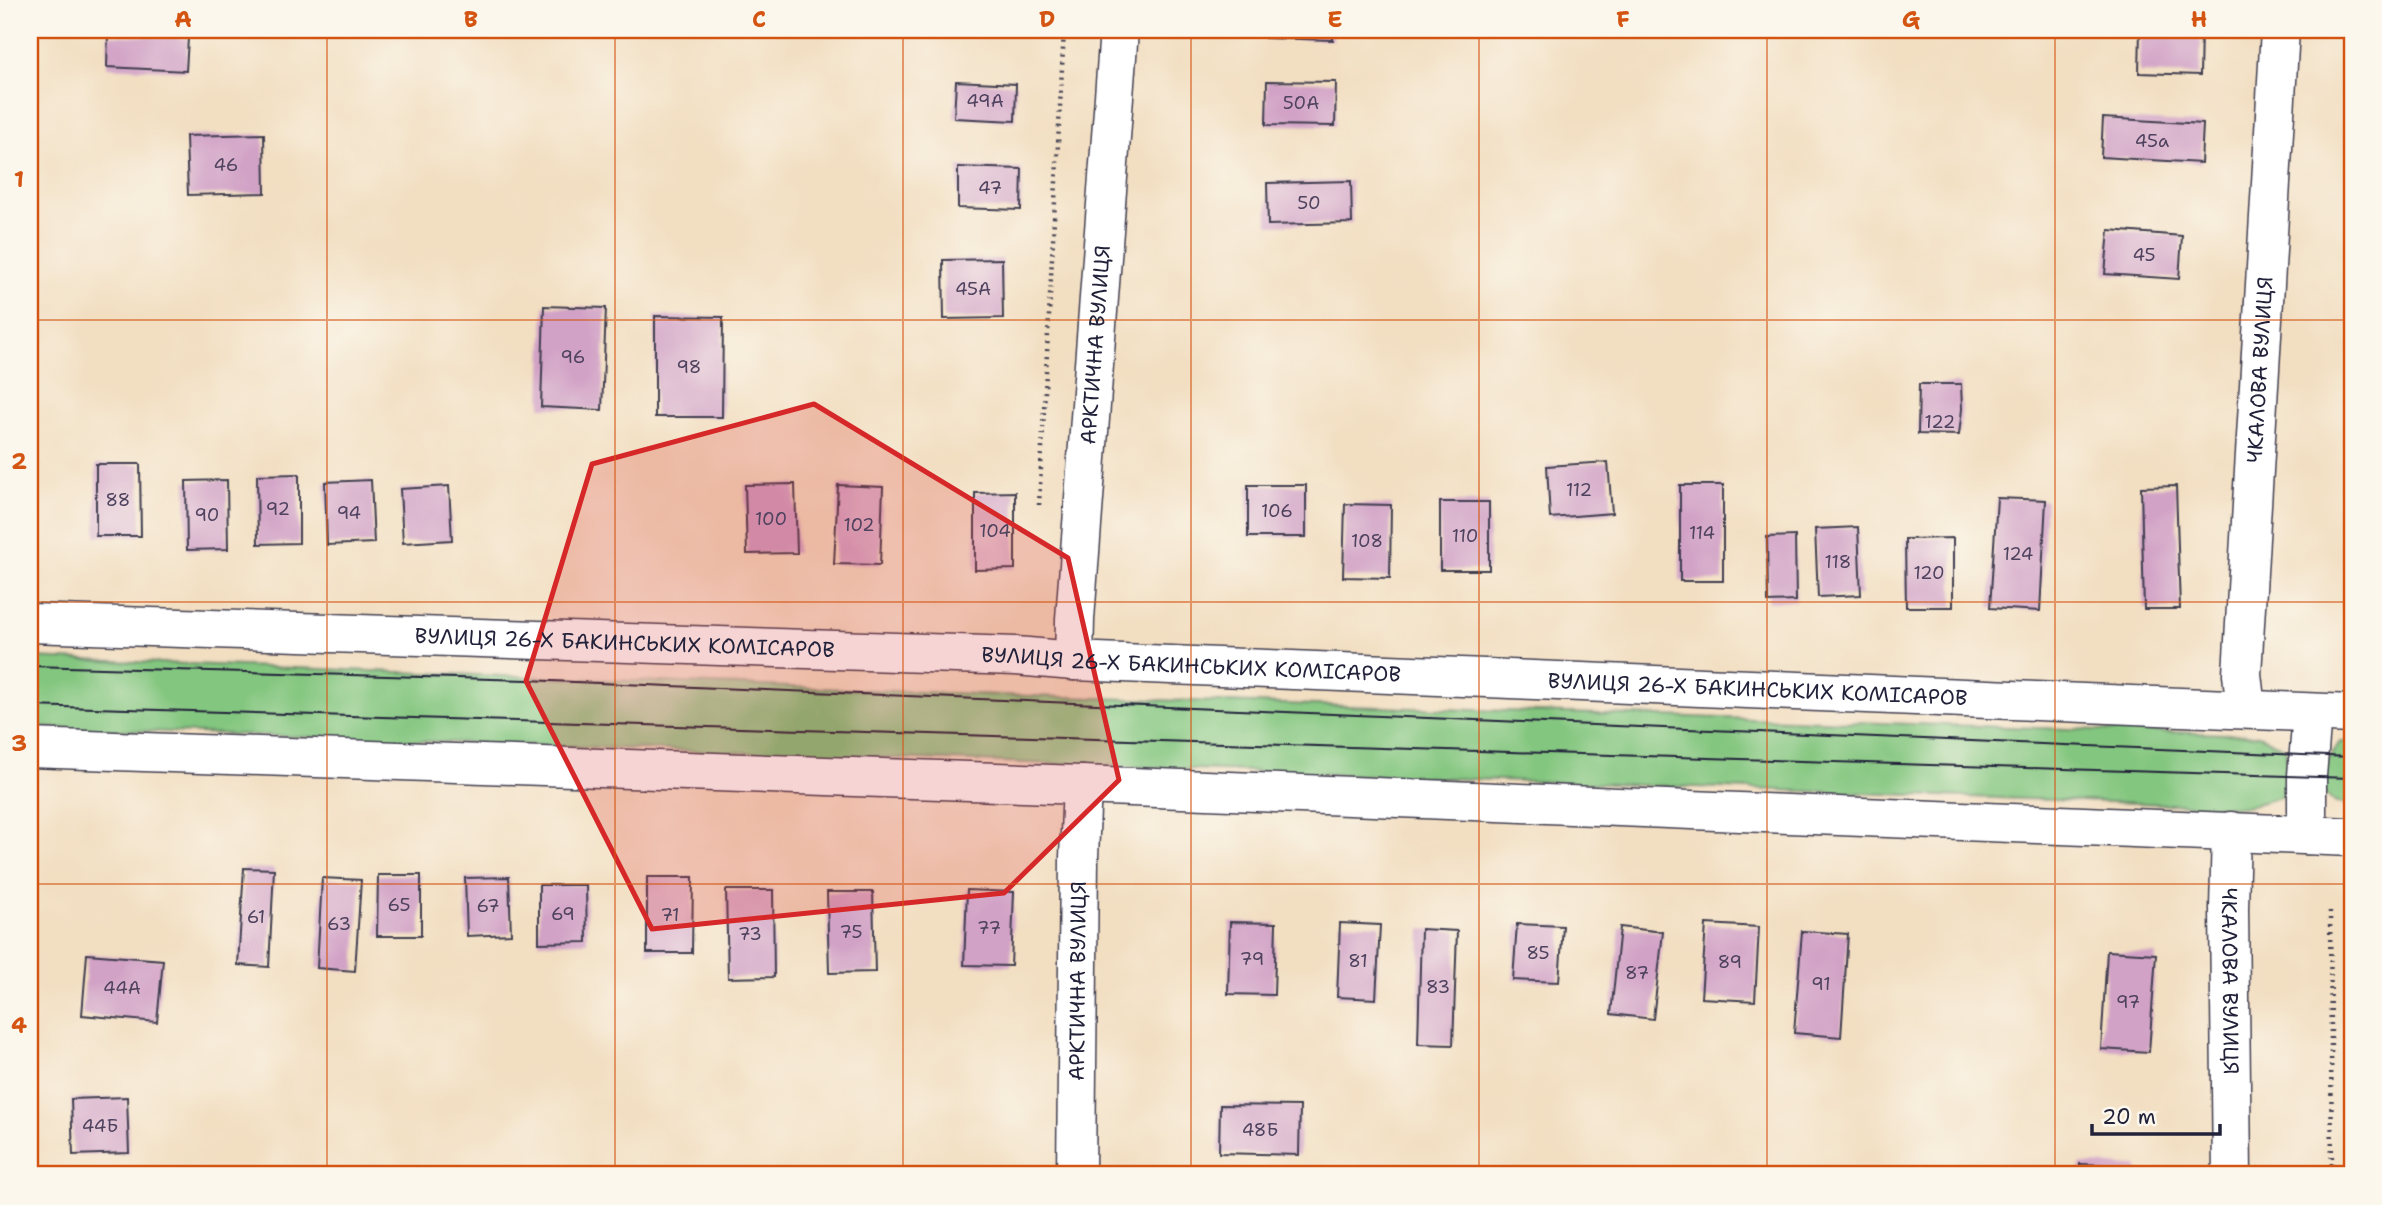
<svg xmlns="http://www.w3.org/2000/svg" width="2382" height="1205" font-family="'Shantell Sans',sans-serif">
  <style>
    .green { fill: #83c67f; stroke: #52745d; stroke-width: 2 }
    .building { fill: #d1a2c6 }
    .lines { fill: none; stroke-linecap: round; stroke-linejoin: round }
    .minor-casing { stroke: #413e4f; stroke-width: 41 }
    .path { stroke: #413e4f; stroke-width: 4.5; stroke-dasharray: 2 5; stroke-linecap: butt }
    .minor { stroke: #fff; stroke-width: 38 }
    .tram { stroke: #22223b; stroke-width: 2 }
    .marked { fill: #d62828; fill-opacity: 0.2; stroke: #d62828; stroke-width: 5; stroke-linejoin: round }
    .grid { fill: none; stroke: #d45411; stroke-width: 2; stroke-opacity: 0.55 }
    .labels { text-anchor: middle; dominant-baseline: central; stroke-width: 5; stroke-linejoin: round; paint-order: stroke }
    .number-label { font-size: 18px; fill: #4e425e }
    .street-label { font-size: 21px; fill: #22223b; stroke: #fbf7ec }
    .neatline { fill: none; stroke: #d45411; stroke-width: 2.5 }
    .grid-label { font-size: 23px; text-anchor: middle; font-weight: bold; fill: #d45411 }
  </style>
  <rect width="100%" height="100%" fill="#fbf7ec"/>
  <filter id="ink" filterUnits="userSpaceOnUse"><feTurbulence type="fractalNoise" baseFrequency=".0143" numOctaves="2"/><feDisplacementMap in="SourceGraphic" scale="14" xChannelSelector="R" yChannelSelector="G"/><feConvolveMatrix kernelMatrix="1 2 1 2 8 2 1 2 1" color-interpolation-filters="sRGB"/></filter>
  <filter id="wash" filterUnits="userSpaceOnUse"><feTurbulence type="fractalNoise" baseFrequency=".00686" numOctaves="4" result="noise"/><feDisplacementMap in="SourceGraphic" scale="28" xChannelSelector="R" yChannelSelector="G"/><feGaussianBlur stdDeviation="1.57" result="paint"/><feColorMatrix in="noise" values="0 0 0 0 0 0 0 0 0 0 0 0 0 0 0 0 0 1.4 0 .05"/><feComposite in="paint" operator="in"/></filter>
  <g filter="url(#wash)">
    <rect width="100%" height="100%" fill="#f2dec1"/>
    <!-- green -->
    <g class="green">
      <polygon points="30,658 1000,695 2259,735 2286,749 2287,795 2246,807 30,727"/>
      <polygon points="2340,742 2352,742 2352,804 2336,803 2324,793 2323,766"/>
    </g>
    <g id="blocks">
      <!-- building -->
      <g class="building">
        <polygon points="1265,30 1333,30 1333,40 1265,38"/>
        <polygon points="2140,30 2201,31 2200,75 2139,73"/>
        <polygon points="108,35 188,38 186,71 107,67"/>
        <polygon points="956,81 1016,84 1015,121 954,118"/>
        <polygon points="1267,81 1336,82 1335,126 1266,125"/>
        <polygon points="2103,118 2203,124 2201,163 2101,157"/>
        <polygon points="264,134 265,193 188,195 186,136"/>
        <polygon points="958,167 1022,169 1021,210 958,208"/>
        <polygon points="1351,181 1352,223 1268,225 1267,183"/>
        <polygon points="2109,230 2182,236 2179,279 2105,274"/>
        <polygon points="1002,259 1003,318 944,319 943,260"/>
        <polygon points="544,306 606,308 602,410 541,407"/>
        <polygon points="655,316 723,317 722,417 655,417"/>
        <polygon points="1919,384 1961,384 1962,409 1959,435 1918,434"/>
        <polygon points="1608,462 1612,513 1550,518 1547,466"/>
        <polygon points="96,464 140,464 141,536 96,536"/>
        <polygon points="299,474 299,543 258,544 257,475"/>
        <polygon points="227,480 228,549 187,550 186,481"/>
        <polygon points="371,480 374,543 327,545 325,482"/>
        <polygon points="795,484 797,553 747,554 745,485"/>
        <polygon points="838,485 883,487 880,565 834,564"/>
        <rect x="1248" y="485" width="58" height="52"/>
        <rect x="1680" y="485" width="43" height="96"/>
        <polygon points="449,486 452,540 403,543 400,489"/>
        <polygon points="2176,486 2180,609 2144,609 2141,487"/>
        <polygon points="1015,492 1015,569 975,570 975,493"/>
        <polygon points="1997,498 2046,500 2040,611 1990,608"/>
        <rect x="1440" y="502" width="49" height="68"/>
        <polygon points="1345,504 1391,505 1390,578 1343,577"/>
        <polygon points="1858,527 1861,595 1818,597 1815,529"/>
        <polygon points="1795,536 1796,601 1768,602 1767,537"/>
        <polygon points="1953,538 1953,607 1906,607 1905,539"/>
        <polygon points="244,868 274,869 269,967 238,965"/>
        <polygon points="378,875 421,875 421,936 377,936"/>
        <polygon points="509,877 511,934 467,936 465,878"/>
        <polygon points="647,877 693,877 692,953 647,953"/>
        <polygon points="322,878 361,880 355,971 317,968"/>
        <polygon points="539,885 586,885 587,942 539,943"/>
        <polygon points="726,890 773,890 774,977 728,978"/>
        <polygon points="967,890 1014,892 1011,966 964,965"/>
        <polygon points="827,892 873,892 875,972 829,973"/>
        <polygon points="1230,922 1276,923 1274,995 1228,994"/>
        <polygon points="1340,923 1380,925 1376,999 1337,997"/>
        <polygon points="1517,924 1563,926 1559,982 1513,980"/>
        <polygon points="1706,924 1759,927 1755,1001 1701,998"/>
        <polygon points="1620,927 1663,932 1653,1019 1611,1014"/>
        <polygon points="1421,929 1457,931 1453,1045 1418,1044"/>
        <polygon points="1802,931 1848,934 1841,1037 1794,1033"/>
        <polygon points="2107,951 2156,954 2149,1052 2101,1049"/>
        <polygon points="87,954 163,960 157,1022 82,1015"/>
        <polygon points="127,1097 129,1153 73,1155 71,1099"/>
        <polygon points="1220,1105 1300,1106 1299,1155 1219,1153"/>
        <polygon points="2080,1164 2138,1166 2138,1175 2080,1175"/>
      </g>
    </g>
  </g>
  <g filter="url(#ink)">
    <use href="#blocks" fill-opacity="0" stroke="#413e4f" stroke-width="2"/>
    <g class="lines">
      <!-- minor casing -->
      <g class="minor-casing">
        <g id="minor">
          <path id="s1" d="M30,623L1016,656L1074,661L2352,714"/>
          <path id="s2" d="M1074,661L1075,619L1119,30"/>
          <path id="s3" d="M2246,709L2242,674L2280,30"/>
          <polyline points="30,748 1082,785 2352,837"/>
          <path id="s4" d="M2231,831L2229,909L2232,1175"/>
          <polyline points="2307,835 2307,776 2312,713"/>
          <path id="s5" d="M1076,1175L1079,857L1082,785"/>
        </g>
      </g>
      <!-- path -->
      <g class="path">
        <polyline points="1039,505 1064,30"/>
        <polyline points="2330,911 2332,1175"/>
      </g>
      <!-- minor -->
      <use href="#minor" class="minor"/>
      <!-- tram -->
      <g class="tram">
        <polyline points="30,666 527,680 2352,757"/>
        <polyline points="30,706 2352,778"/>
      </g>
    </g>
  </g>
  <!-- marked area -->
  <path class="marked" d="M814,404L1068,558L1119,780L1004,893L652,929L526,681L592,464Z"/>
  <!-- grid -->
  <path class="grid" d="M327,30V1175M615,30V1175M903,30V1175M1191,30V1175M1479,30V1175M1767,30V1175M2055,30V1175M30,320H2352M30,602H2352M30,884H2352"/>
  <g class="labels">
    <!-- number labels -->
    <g class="number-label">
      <text x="985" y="101">49А</text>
      <text x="1301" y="103">50А</text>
      <text x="2152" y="141">45а</text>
      <text x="226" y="165">46</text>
      <text x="990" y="188">47</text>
      <text x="1309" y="203">50</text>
      <text x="2144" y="255">45</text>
      <text x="973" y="289">45А</text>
      <text x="573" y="357">96</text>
      <text x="689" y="367">98</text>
      <text x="1940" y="422">122</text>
      <text x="1579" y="490">112</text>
      <text x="118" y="500">88</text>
      <text x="278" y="509">92</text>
      <text x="1277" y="511">106</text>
      <text x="349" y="513">94</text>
      <text x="207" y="515">90</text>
      <text x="771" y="519">100</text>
      <text x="859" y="525">102</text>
      <text x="995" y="531">104</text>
      <text x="1702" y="533">114</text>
      <text x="1465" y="536">110</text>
      <text x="1367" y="541">108</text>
      <text x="2018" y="554">124</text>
      <text x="1838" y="562">118</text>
      <text x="1929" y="573">120</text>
      <text x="399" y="905">65</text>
      <text x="488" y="906">67</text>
      <text x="563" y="914">69</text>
      <text x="670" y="915">71</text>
      <text x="256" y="917">61</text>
      <text x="339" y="924">63</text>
      <text x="989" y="928">77</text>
      <text x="851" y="932">75</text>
      <text x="750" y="934">73</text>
      <text x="1538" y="953">85</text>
      <text x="1252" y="959">79</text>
      <text x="1358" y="961">81</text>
      <text x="1730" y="962">89</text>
      <text x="1637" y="973">87</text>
      <text x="1821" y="984">91</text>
      <text x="1438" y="987">83</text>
      <text x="122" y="988">44А</text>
      <text x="2128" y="1002">97</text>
      <text x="100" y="1126">44Б</text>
      <text x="1260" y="1130">48Б</text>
    </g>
    <!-- street labels -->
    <g class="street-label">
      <text stroke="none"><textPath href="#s2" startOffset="317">АРКТИЧНА ВУЛИЦЯ</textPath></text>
      <text stroke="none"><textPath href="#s3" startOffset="340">ЧКАЛОВА ВУЛИЦЯ</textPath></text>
      <text stroke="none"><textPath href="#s1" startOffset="595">ВУЛИЦЯ 26-Х БАКИНСЬКИХ КОМІСАРОВ</textPath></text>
      <text stroke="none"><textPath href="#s1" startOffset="1162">ВУЛИЦЯ 26-Х БАКИНСЬКИХ КОМІСАРОВ</textPath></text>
      <text stroke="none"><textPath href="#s1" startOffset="1729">ВУЛИЦЯ 26-Х БАКИНСЬКИХ КОМІСАРОВ</textPath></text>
      <text stroke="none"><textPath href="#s5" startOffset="194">АРКТИЧНА ВУЛИЦЯ</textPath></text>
      <text stroke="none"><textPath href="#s4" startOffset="150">ЧКАЛОВА ВУЛИЦЯ</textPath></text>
    </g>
  </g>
  <!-- margin -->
  <rect width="2382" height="1205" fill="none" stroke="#fbf7ec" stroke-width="77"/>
  <!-- scale -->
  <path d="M2092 1124v10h128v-10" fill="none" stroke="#22223b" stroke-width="3.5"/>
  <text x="2102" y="1124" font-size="21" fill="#22223b" stroke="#fbf7ec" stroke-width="5" paint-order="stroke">20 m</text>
  <rect x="38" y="38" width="2306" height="1128" class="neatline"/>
  <g class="grid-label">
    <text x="183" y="27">A</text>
    <text x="471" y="27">B</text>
    <text x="759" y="27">C</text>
    <text x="1047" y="27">D</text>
    <text x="1335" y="27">E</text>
    <text x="1623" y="27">F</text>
    <text x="1911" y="27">G</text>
    <text x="2199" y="27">H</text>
    <text x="19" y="187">1</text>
    <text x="19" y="469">2</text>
    <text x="19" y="751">3</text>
    <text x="19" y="1033">4</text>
  </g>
</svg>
